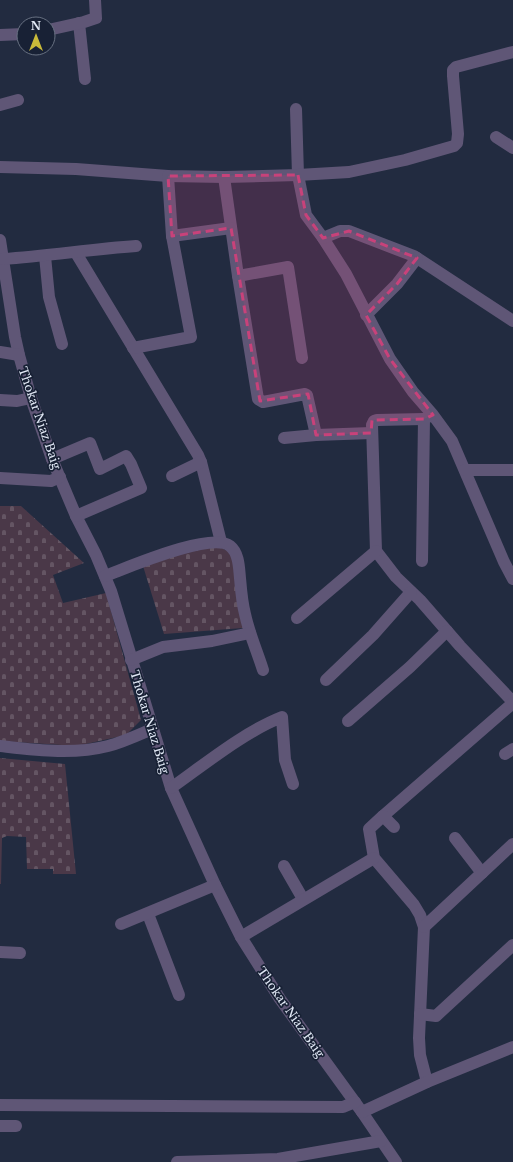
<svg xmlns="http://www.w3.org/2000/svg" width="513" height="1162" font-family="'Libre Baskerville',serif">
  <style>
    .cemetery { fill: url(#cemetery-stones) }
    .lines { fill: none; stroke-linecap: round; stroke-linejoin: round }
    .minor { stroke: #5f5676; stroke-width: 12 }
    .marked { fill: #c8427a; fill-opacity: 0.2; stroke: #c8427a; stroke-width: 3; stroke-dasharray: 8 5; stroke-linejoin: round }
    .labels { text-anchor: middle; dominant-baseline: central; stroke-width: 3.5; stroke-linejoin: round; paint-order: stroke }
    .street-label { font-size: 12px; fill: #e1e8f5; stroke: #182135 }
  </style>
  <defs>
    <pattern id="cemetery-stones" width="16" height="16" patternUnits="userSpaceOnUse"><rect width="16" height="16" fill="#4a3848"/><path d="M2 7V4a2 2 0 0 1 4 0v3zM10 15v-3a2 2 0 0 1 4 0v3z" fill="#645563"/></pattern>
  </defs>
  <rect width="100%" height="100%" fill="#222b40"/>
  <!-- cemetery -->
  <g class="cemetery">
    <polygon points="0,506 21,506 84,563 53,575 63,603 106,593 141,720 126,735 77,746 0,741"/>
    <polygon points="204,547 219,547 234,554 243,628 164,634 143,566"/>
    <polygon points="0,758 65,764 76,874 53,874 53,869 27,869 26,837 7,836 2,838 1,884 0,884"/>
  </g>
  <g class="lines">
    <!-- minor -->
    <g class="minor">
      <polyline points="79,23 85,79"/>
      <polyline points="48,30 84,22 96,18 95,0"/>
      <polyline points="0,35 24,34"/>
      <polyline points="0,105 18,100"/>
      <polyline points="296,109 298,175 306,215 323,238 346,274 390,359 413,392 433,415 452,441 504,562 513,579"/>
      <polyline points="496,137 513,148"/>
      <polyline points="0,167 76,169 168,176 224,177 298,175 349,172 405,160 454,146 457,143 458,134 453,76 453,70 456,67 513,52"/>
      <polyline points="168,176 172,236"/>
      <polyline points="224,177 238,276 258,399 263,402 305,394 307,395 316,435"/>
      <polyline points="323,238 340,231 349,231 414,256 513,321"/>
      <polyline points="0,240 15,337 19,355 31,398 52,459 76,516 96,555 111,591 171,788 215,885 241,937 280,999 362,1112 396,1162"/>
      <polyline points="76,253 198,455 201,462 221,542"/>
      <polyline points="45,256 49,297 62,344"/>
      <path d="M3,259C48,256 92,249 136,246"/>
      <polyline points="238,276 288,267 302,358"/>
      <polyline points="366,315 397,284 417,258"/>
      <polyline points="133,348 191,337 172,236 231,228"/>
      <polyline points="0,352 19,355"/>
      <polyline points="0,400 17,401 31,398"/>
      <polyline points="424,419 377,420 374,421 372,425 376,551 396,577 420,600 460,646 513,702"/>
      <polyline points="284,438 316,435 371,433"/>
      <polyline points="52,459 90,443 100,469 126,456 131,464 141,488 76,516"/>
      <polyline points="465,470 513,470"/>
      <polyline points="172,476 201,462"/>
      <polyline points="0,478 51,481 60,477"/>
      <polyline points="422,561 424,419 430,416"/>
      <path d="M105,576C127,568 211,531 230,546C239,553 239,568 240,578C241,590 242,603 245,614C249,633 257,651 263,670"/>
      <polyline points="297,618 376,551"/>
      <polyline points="131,660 163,647 212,641 250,633"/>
      <polyline points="326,680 373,635 411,592"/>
      <polyline points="348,721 410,667 447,631"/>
      <path d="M0,746C36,750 73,755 108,746C123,742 138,735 152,729"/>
      <polyline points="505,754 513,749"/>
      <path d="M171,788C205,764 244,732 282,717L285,760L293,784"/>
      <polyline points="383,816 513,703"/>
      <polyline points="394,827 383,816 369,829 374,858 414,905 420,915 424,927 419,1038 420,1055 427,1082"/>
      <polyline points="455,838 482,873"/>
      <polyline points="284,866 303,899"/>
      <polyline points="148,914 179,995"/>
      <polyline points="121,924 215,885"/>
      <polyline points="424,927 513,844"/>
      <polyline points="241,937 374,858"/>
      <polyline points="0,952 20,953"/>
      <polyline points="420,1014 436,1016 513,945"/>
      <polyline points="0,1105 343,1107 355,1102"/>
      <polyline points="362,1112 427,1082 513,1047"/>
      <polyline points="0,1126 16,1126"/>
      <polyline points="177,1162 278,1159 381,1141"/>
    </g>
  </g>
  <!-- marked area -->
  <path class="marked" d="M298,175L306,215L323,238L349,231L417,258L397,284L366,315L390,359L433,415L424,419L372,420L371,433L316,435L308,394L260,401L231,228L172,236L168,176Z"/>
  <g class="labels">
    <!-- street labels -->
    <g class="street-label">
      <text transform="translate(40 418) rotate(71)">Thokar Niaz Baig</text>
      <text transform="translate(150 722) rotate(73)">Thokar Niaz Baig</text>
      <text transform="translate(291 1012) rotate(55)">Thokar Niaz Baig</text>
    </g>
  </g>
  <!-- north arrow -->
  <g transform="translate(36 36)"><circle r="19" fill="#182135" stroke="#687182"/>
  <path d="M0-3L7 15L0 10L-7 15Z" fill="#c9ba3a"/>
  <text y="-6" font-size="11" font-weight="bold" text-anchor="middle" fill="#e1e8f5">N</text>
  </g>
</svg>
